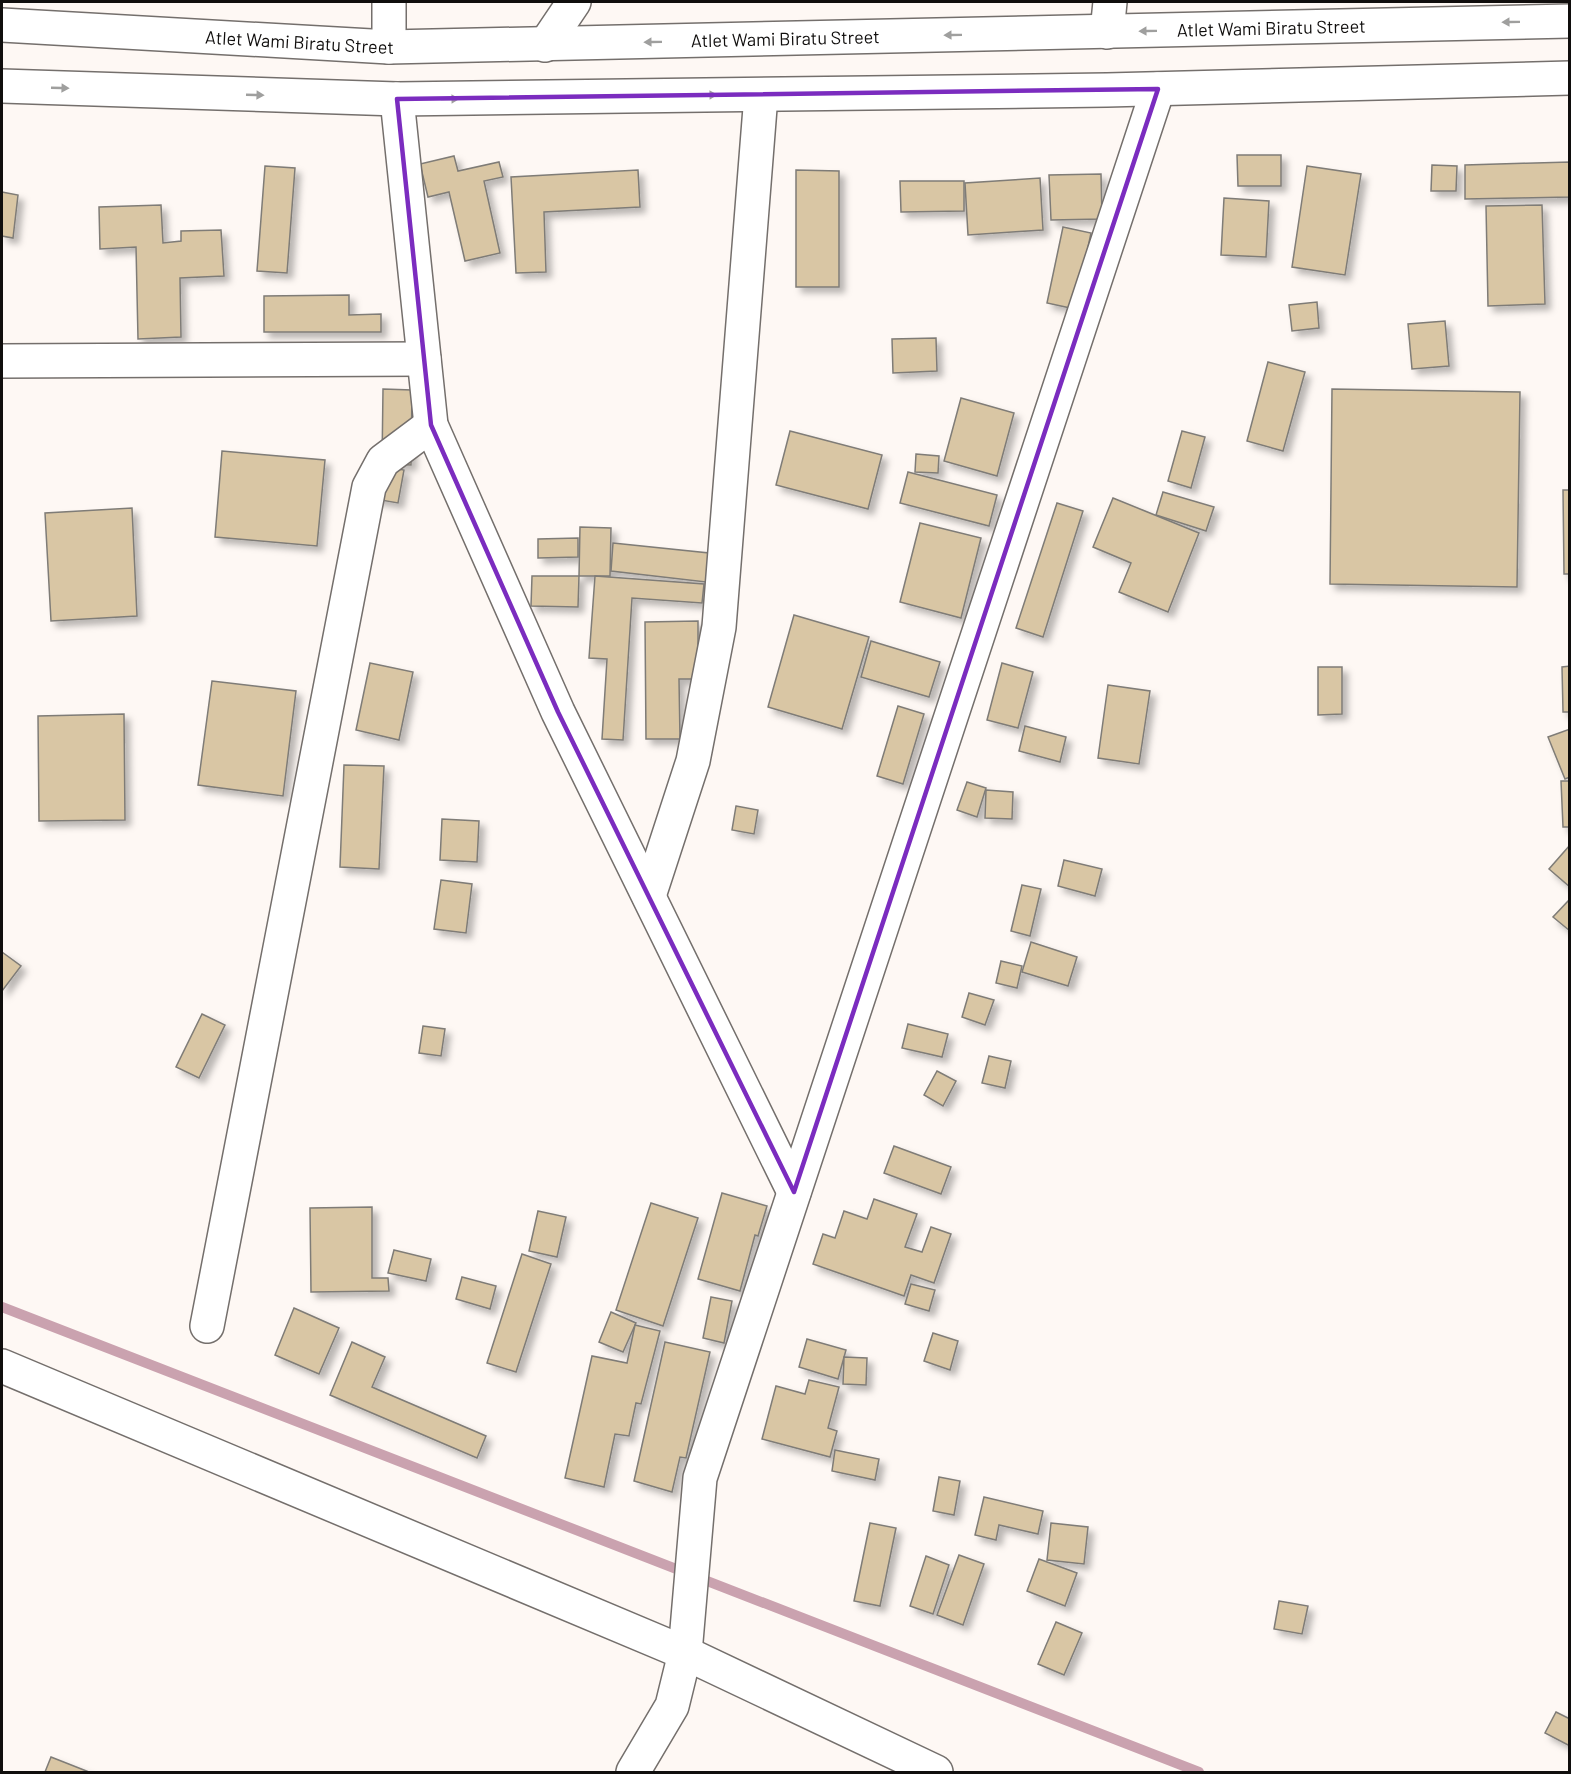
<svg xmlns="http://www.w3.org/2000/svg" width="1571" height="1774" font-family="Barlow,sans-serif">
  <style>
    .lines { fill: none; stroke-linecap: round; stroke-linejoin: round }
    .stream { stroke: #caa2af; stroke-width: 10 }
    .building { fill: #d9c6a4; stroke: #7f7c77; stroke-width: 1.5; filter: url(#shadow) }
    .minor-casing { stroke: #746f6c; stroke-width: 36 }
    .major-casing { stroke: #746f6c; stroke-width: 36 }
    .minor { stroke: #fff; stroke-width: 33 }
    .major { stroke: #fff; stroke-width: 33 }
    .oneway { fill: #9f9f9e }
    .marked { fill: none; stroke: #7b2cbf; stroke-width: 4.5; stroke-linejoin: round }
    .labels { text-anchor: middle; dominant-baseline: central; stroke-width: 4.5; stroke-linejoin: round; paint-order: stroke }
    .street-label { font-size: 18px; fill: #100e0d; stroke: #fff }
  </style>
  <defs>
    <filter id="shadow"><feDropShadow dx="5.5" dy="5.5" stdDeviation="3" flood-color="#0004"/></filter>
  </defs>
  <rect width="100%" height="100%" fill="#fef8f4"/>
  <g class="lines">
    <!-- stream -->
    <polyline class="stream" points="2,1307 1199,1772"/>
  </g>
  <!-- building -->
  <g class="building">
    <polygon points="1237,155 1281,155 1281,186 1238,186"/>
    <polygon points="454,156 458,171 499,162 503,177 484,181 500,253 465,261 449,192 428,197 420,164"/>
    <polygon points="1570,162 1570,197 1465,199 1465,165"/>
    <polygon points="1432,165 1457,166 1456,191 1431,191"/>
    <polygon points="265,166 295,168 287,273 257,271"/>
    <polygon points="1307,166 1361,174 1345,275 1292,267"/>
    <polygon points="638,170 640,207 544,212 546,272 516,273 511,177"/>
    <polygon points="796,170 839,171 839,287 796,287"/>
    <polygon points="1101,174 1102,219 1051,220 1049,175"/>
    <polygon points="1040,178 1043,230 968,235 965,183"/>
    <polygon points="900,181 964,181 964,211 901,212"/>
    <polygon points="2,192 18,195 13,238 2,236"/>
    <polygon points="1224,198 1269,201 1266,257 1221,255"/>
    <polygon points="161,205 163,243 181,241 181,231 221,230 224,276 180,278 181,337 138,339 136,247 100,249 99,207"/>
    <polygon points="1542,205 1545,304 1488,306 1486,206"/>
    <polygon points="1063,227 1091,233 1075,309 1047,303"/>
    <polygon points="349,295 349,315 381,314 381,332 264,332 264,296"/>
    <polygon points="1317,302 1319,328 1292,331 1289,305"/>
    <polygon points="1445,321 1449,366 1412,369 1408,324"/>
    <polygon points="936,338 937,371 893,373 892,339"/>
    <polygon points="1268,362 1305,372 1283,451 1247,441"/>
    <polygon points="383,389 412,390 411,465 382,464"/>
    <polygon points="1332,389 1520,392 1517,587 1330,584"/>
    <polygon points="961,398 1014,413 997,476 944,461"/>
    <polygon points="790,431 882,455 868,509 776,485"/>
    <polygon points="1182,431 1205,437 1191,488 1168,481"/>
    <polygon points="222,451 325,460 317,546 215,537"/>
    <polygon points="916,454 939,456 938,473 915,472"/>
    <polygon points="375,465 404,470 398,503 369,498"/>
    <polygon points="908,472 997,495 989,526 900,503"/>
    <polygon points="1563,490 1570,490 1570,574 1564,574"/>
    <polygon points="1163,492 1214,507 1206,531 1156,515"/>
    <polygon points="1113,498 1199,533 1168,612 1119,592 1131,563 1093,547"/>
    <polygon points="1057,503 1083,511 1043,637 1016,628"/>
    <polygon points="132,508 137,616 51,621 45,513"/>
    <polygon points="920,523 981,538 961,618 900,602"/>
    <polygon points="580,527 611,528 610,576 579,576"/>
    <polygon points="578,538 578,557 538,558 538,539"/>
    <polygon points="613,543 709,553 706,582 611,571"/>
    <polygon points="532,576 579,576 578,607 531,606"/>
    <polygon points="595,576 704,584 702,603 632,598 623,740 602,739 607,659 589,658"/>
    <polygon points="794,615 869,637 842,729 768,707"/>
    <polygon points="698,621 698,679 679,679 680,739 646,739 645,622"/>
    <polygon points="871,641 940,662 929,697 861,677"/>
    <polygon points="370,663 413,672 399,740 356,730"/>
    <polygon points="1002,663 1033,672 1018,728 987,720"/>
    <polygon points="1570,666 1570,712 1563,712 1562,667"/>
    <polygon points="1318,667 1342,667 1342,714 1318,715"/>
    <polygon points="212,681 296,691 283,796 198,785"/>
    <polygon points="1108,685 1150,691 1139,764 1098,758"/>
    <polygon points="898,706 924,714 903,784 877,776"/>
    <polygon points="124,714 125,820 39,821 38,716"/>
    <polygon points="1025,726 1066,737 1060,762 1019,751"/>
    <polygon points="1570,729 1570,777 1565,779 1548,737"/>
    <polygon points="344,765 384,766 379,869 340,867"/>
    <polygon points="1561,781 1570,781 1570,827 1563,827"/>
    <polygon points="967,782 986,788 977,817 957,810"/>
    <polygon points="986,790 1013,792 1012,819 985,818"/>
    <polygon points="736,806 758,810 754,834 732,830"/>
    <polygon points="442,819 479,821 477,862 440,860"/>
    <polygon points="1570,845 1570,887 1549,869"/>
    <polygon points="1064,860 1102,869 1095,896 1058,886"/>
    <polygon points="441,880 472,884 466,933 434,929"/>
    <polygon points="1022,885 1041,889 1030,936 1011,931"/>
    <polygon points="1570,899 1570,931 1553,917"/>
    <polygon points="1031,942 1077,957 1068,986 1022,972"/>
    <polygon points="2,952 21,966 2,991"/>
    <polygon points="1001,961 1022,966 1017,988 996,983"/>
    <polygon points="969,993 994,1000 985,1025 962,1017"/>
    <polygon points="202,1014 225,1025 199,1078 176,1067"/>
    <polygon points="908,1024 948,1034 942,1057 902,1048"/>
    <polygon points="423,1026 445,1029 441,1056 419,1053"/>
    <polygon points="989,1056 1011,1061 1005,1088 982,1083"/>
    <polygon points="937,1071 956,1081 943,1106 924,1095"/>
    <polygon points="894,1146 951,1167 941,1194 884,1173"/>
    <polygon points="722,1193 767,1206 758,1236 755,1235 740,1291 698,1279"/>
    <polygon points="874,1199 917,1214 905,1247 922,1252 931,1227 951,1234 934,1283 911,1275 904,1296 813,1264 823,1234 835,1238 844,1211 867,1219"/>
    <polygon points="651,1203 698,1218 663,1326 616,1310"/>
    <polygon points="372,1207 372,1278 388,1278 389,1291 311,1292 310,1208"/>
    <polygon points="538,1211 566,1217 557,1257 529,1251"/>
    <polygon points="394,1250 431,1259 426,1281 388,1273"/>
    <polygon points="522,1254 551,1264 516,1372 487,1363"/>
    <polygon points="462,1277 496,1286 490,1309 456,1299"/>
    <polygon points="911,1284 935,1290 929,1311 905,1304"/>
    <polygon points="711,1297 732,1301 724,1343 703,1338"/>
    <polygon points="294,1308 339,1328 319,1374 275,1355"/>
    <polygon points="611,1312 636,1323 623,1352 599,1342"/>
    <polygon points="635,1325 660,1331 641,1404 636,1403 629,1436 615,1434 604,1487 565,1478 592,1356 627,1363"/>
    <polygon points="933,1333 958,1341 950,1370 924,1361"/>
    <polygon points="807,1339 846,1350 838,1379 799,1367"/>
    <polygon points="352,1342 385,1357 372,1387 486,1436 477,1458 330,1395"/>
    <polygon points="665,1342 710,1352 686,1458 680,1457 672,1492 634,1481"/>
    <polygon points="844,1357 867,1358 866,1385 843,1384"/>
    <polygon points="809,1380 839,1387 828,1428 837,1431 830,1457 762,1439 776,1386 805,1394"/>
    <polygon points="835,1450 879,1459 875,1480 832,1471"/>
    <polygon points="939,1477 960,1481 954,1515 933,1511"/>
    <polygon points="984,1497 1043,1511 1038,1534 999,1525 996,1540 975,1535"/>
    <polygon points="870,1523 896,1528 880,1606 854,1601"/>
    <polygon points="1051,1523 1088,1527 1084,1564 1047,1560"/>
    <polygon points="959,1555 984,1564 963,1625 937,1615"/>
    <polygon points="926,1556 949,1565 933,1614 910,1606"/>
    <polygon points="1039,1559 1077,1573 1065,1606 1027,1591"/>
    <polygon points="1279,1601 1308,1606 1302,1634 1274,1629"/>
    <polygon points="1056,1622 1082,1633 1064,1675 1038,1664"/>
    <polygon points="1556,1712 1570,1719 1570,1746 1545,1733"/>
    <polygon points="51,1757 89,1772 45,1772"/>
  </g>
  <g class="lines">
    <!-- minor casing -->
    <g class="minor-casing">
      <g id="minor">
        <polyline points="1107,32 1110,2"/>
        <polyline points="545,45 574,2"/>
        <polyline points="389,47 389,2"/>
        <polyline points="397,99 431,425 558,712 794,1192"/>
        <polyline points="2,361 424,359"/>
        <polyline points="649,896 693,761 719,627 761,95"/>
        <polyline points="207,1326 369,487 383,461 431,425"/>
        <polyline points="2,1366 685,1653 936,1772"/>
        <polyline points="633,1772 672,1706 685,1653 700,1478 1158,89"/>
      </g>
    </g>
    <!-- major casing -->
    <g class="major-casing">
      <g id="major">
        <path id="s1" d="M2,25L389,47L1570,21"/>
        <polyline points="2,86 397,99 1107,90 1570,78"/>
      </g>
    </g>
    <!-- minor -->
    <use href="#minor" class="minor"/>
    <!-- major -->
    <use href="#major" class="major"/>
  </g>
  <!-- one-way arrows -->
  <defs><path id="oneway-solid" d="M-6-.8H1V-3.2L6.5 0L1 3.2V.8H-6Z" transform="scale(1.5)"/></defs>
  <g class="oneway">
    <use href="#oneway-solid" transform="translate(1511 22) rotate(179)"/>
    <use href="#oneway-solid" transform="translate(1148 31) rotate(179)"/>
    <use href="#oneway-solid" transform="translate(953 35) rotate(179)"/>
    <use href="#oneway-solid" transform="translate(653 42) rotate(179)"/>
    <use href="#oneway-solid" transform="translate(60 88) rotate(2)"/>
    <use href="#oneway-solid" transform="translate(255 95) rotate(2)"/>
    <use href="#oneway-solid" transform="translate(708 95) rotate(-1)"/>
    <use href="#oneway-solid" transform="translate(450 99) rotate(-1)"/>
  </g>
  <!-- marked area -->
  <path class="marked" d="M1158,89L794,1192L558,712L431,425L397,99Z"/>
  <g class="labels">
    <!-- street labels -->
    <g class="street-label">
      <text stroke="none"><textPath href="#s1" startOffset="1270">Atlet Wami Biratu Street</textPath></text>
      <text stroke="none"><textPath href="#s1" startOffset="784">Atlet Wami Biratu Street</textPath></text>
      <text stroke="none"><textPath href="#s1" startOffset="298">Atlet Wami Biratu Street</textPath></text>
    </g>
  </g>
  <!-- border -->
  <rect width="1571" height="1774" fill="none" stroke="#100e0d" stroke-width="6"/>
</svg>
